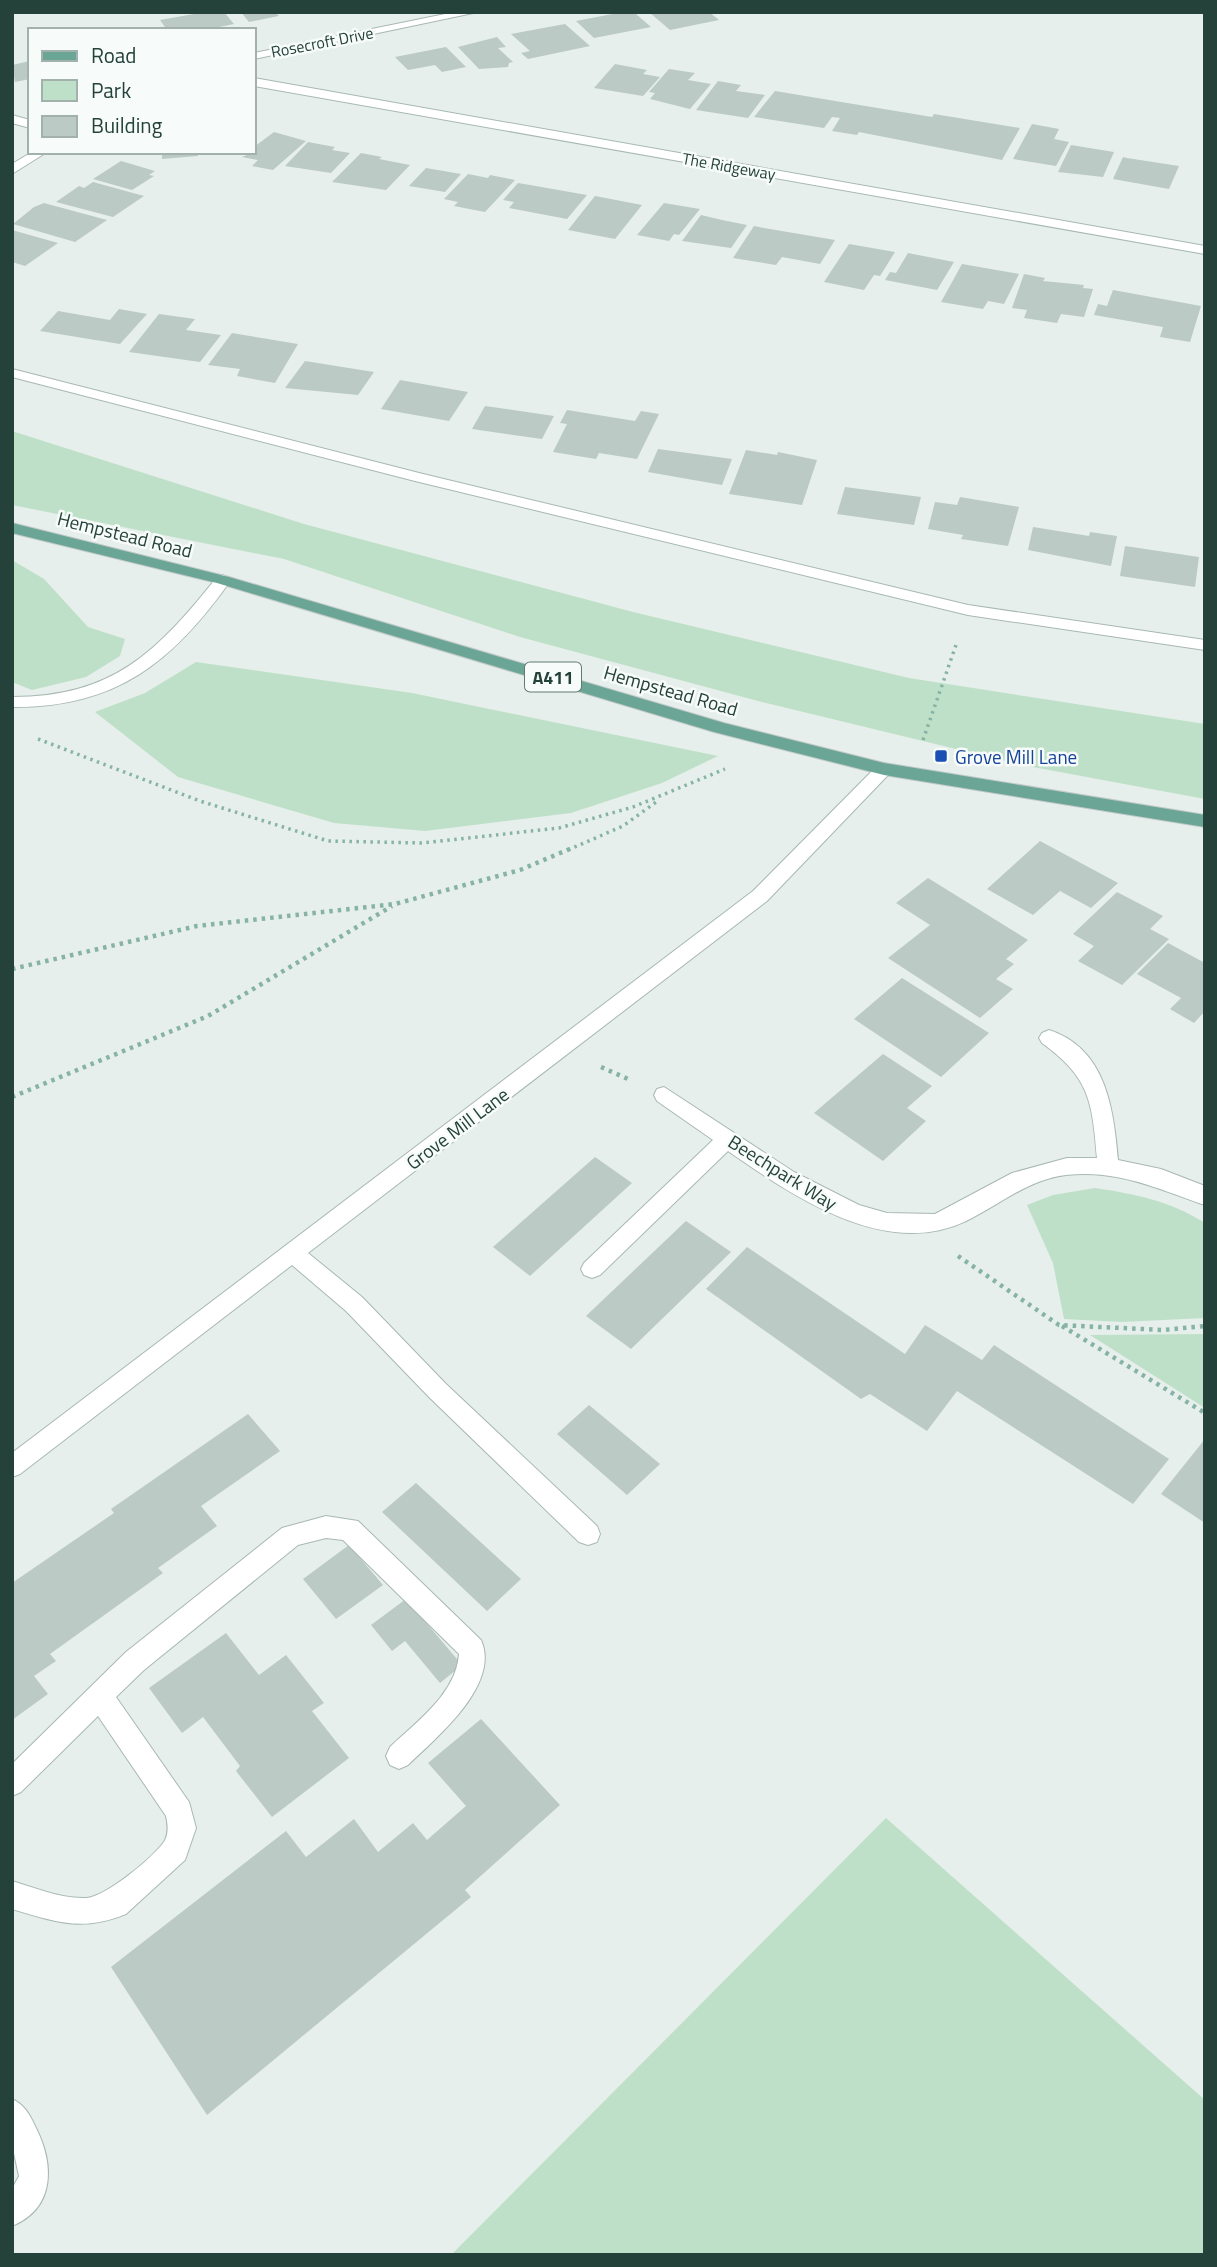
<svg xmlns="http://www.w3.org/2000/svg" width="1217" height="2267" font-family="'Titillium Web',sans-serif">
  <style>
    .green { fill: #bfe0c8 }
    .building { fill: #bbcac4 }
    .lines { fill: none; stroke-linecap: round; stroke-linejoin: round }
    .minor-casing { stroke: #a8b8b2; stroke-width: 2 }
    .major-casing { stroke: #c2cac8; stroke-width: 2 }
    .path-far1 { stroke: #86b3a5; stroke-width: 3.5; stroke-dasharray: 2.5 4.5; stroke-linecap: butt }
    .path { stroke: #86b3a5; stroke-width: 4.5; stroke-dasharray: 3.5 5; stroke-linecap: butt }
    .minor { fill: #fff; fill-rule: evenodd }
    .major { fill: #6aa596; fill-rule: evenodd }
    .transit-dot { fill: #1a4fb4; stroke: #f7fbf9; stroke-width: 2.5 }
    .labels { text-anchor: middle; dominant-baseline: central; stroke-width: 5; stroke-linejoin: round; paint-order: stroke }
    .far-street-label { font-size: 16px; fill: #24423a; stroke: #f7fbf9 }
    .shield { fill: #f7fbf9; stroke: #637a73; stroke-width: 2 }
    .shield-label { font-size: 18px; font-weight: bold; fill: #24423a }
    .street-label { font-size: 19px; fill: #24423a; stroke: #f7fbf9 }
    .transit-label { font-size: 19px; fill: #164399; stroke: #f7fbf9; text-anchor: start }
  </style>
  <rect width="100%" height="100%" fill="#e6efeb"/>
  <!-- green -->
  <g class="green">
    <polygon points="12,431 304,524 633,612 909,678 1205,724 1205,799 1022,765 758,701 520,637 284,559 12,505"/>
    <polygon points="12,560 44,579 88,627 125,639 120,656 86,677 32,690 12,682"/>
    <polygon points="196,662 412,693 718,756 662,783 571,813 425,831 334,823 178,777 95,712 145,693"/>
    <path d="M1095,1188C1135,1194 1170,1201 1205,1223V1318L1122,1322L1064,1319L1053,1263L1027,1205L1053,1195Z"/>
    <polygon points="1205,1334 1205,1408 1090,1335"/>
    <polygon points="886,1818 1205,2100 1205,2255 451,2255"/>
  </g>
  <!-- building -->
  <g class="building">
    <polygon points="205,12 224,12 234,24 205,30 167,30 160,20"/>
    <polygon points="241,12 275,12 279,16 249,22"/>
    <polygon points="623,12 636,14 651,27 594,38 576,21"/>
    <polygon points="649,12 709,12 719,20 670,30"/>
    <polygon points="565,24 590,46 528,59 521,53 530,51 511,34"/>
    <polygon points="497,37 506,47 498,48 513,62 509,63 508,67 479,69 458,47"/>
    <polygon points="446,47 466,67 442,72 435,65 408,70 395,57"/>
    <polygon points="30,61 30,79 15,82 12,65"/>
    <polygon points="615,64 647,70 643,74 660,77 643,96 594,88"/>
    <polygon points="669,69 695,73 688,80 711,84 690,109 650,99 655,93 649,92"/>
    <polygon points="718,81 741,85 736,91 765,95 748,118 696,110"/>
    <polygon points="775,91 932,117 934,114 1020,128 1002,160 859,132 857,135 832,131 840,118 832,117 824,128 754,117"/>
    <polygon points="1032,124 1059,129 1054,139 1069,142 1056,166 1013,159"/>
    <polygon points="274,132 306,141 273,170 252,166 258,160 242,157 254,152 254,147"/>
    <polygon points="308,142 335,147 332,150 350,153 331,173 285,166"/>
    <polygon points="1071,145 1114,152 1103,177 1058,172"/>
    <polygon points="162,152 198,152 198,156 162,159"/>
    <polygon points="361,153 382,157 379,159 410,165 386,190 332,182"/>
    <polygon points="1123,157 1127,158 1179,166 1169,189 1113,179"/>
    <polygon points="121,161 155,171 149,175 154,176 132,190 93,179"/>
    <polygon points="426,168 461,174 445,192 409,186"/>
    <polygon points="468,174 488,178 490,175 515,180 485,212 454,206 458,202 444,199"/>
    <polygon points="93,182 144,196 113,217 56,202 79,186 84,188"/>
    <polygon points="518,183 530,185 587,195 567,219 509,208 514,202 503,200"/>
    <polygon points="595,196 642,205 615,239 568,230"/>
    <polygon points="44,203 107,220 75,242 13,224 34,207"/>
    <polygon points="664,203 700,209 679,235 674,234 669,241 637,235"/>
    <polygon points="701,215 722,220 747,225 731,248 682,241"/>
    <polygon points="754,226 764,228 835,240 820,264 782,257 776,265 733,258"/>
    <polygon points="12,230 58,243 25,266 12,262"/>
    <polygon points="849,244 895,252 880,276 874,275 864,290 824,282"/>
    <polygon points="908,253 954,262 937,290 885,280 890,272 896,273"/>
    <polygon points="962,264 1019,274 1004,304 988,301 983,309 941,302"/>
    <polygon points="1024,274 1045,278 1043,281 1084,285 1083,288 1093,289 1084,317 1061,314 1057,323 1024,318 1027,310 1012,308"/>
    <polygon points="1113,290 1201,306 1190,342 1160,337 1163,327 1094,315 1098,304 1107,306"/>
    <polygon points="119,309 147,314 120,344 40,331 58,311 110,320"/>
    <polygon points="159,314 195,319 186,330 221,335 200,362 129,352"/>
    <polygon points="232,333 298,344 275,383 237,376 240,369 208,365"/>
    <polygon points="305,361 374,372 358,395 285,388"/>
    <polygon points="400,380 468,392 449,421 381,409"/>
    <polygon points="485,406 554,416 542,439 472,429"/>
    <polygon points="567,410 635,421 641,411 659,414 637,459 599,453 596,459 553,452 567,424 560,423"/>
    <polygon points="658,449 732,459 722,485 648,472"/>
    <polygon points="746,450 777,455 778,452 817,460 802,505 729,494"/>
    <polygon points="845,487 921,497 914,525 837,514"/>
    <polygon points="960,497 1019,507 1008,546 961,539 963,535 928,529 935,502 957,505"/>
    <polygon points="1033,527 1089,536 1090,532 1117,536 1111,566 1028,550"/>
    <polygon points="1125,546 1199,557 1195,587 1120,576"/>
    <polygon points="1040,841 1118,883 1091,908 1060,891 1033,915 987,889"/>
    <polygon points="928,878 1028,940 1006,959 1014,964 996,979 1013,989 980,1018 888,958 930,925 896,903"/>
    <polygon points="1117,892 1163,916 1150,929 1169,939 1122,985 1078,961 1094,946 1073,934"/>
    <polygon points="1168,943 1205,963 1205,1011 1194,1023 1170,1009 1181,998 1137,974"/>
    <polygon points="902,978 989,1033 941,1077 854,1019"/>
    <polygon points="883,1054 932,1086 907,1108 926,1121 883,1161 814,1113"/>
    <polygon points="595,1157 632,1183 530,1276 493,1247"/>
    <polygon points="686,1221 731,1252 631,1349 586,1316"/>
    <polygon points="747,1247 905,1354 925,1325 982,1360 994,1345 1169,1459 1133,1504 957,1391 927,1431 870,1394 861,1399 706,1289"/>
    <polygon points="589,1405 660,1464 627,1495 557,1434"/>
    <polygon points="248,1414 280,1451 201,1506 217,1526 158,1568 163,1573 50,1654 56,1661 34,1676 48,1694 12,1720 12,1583 114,1513 111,1509"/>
    <polygon points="1205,1439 1205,1523 1161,1494"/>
    <polygon points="416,1483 521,1579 487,1611 382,1512"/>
    <polygon points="349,1545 383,1585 336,1619 303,1579"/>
    <polygon points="406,1599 462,1665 440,1683 405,1641 392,1651 371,1625"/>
    <polygon points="226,1633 259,1675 286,1655 324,1703 312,1711 349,1758 272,1817 236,1771 240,1766 203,1717 182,1733 149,1688"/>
    <polygon points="481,1719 560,1805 465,1890 471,1897 207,2115 111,1967 286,1831 306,1857 354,1819 378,1852 413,1823 427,1840 466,1806 428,1763"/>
  </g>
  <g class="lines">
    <!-- minor casing -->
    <g class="minor-casing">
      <g id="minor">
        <polygon points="455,12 478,12 254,59 254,53"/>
        <polygon points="254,78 1205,246 1205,254 254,86"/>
        <polygon points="12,115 30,120 30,128 12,123"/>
        <polygon points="32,152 47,152 12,174 12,164"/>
        <polygon points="12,369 423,474 968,605 1205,640 1205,650 968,615 415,481 12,377"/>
        <path d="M223,575L231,580C173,662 116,708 12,707V697C113,697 157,652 217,577Z"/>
        <polygon points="884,763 890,765 893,769 890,773 767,901 308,1253 362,1297 446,1384 597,1526 600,1534 597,1542 588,1545 579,1542 430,1398 346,1311 292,1265 20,1474 12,1477 12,1453 753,891 878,765"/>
        <path d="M1049,1030C1106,1048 1114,1110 1118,1160L1161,1169L1205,1186V1205C1158,1189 1118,1169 1066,1175C1027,1180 1001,1204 966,1221C885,1260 793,1196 728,1151L600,1275L592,1278L584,1275L581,1269L584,1263L713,1140L657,1101L654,1095L657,1089L664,1087L794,1172L859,1205L887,1213L935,1214L1012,1173L1067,1158H1097C1092,1101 1090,1078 1042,1043L1039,1038L1042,1033Z"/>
        <path d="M326,1516L358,1521L481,1640C501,1685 436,1738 408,1765L399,1769L390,1765L386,1756L390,1747C417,1721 456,1694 459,1654L343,1540L326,1538L298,1545L144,1670L116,1697L189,1802L196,1828L185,1860L126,1914C82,1932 56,1922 12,1909V1881C36,1888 61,1899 86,1898C106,1897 152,1858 164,1842C169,1834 168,1825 166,1816L98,1716L21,1792L12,1796V1764L126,1652L282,1528Z"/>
        <path d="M12,2099C25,2105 30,2115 36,2128C54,2164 56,2208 12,2226V2189L19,2176L12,2144Z"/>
      </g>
    </g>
    <!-- major casing -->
    <g class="major-casing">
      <polygon id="major" points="12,523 229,577 724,723 884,763 1205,815 1205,827 884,775 714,732 217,583 12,533"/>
    </g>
    <!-- path-far1 -->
    <g class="path-far1">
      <polyline points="38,739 200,801 328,841 422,843 559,828 633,807 725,769"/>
      <polyline points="923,740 956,645"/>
      <polyline points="568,850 623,826 659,800"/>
    </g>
    <!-- path -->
    <g class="path">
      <polyline points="12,969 197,926 395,904 520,870 572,848"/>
      <polyline points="601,1067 628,1079"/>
      <polyline points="12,1097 208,1016 392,906"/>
      <polyline points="958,1256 1059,1325 1163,1330 1205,1326"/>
      <polyline points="1062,1326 1205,1413"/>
    </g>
    <!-- minor -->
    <use href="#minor" class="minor"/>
    <!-- major -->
    <use href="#major" class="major"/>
  </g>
  <!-- markers -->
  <rect class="transit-dot" x="934" y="749" width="14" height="14" rx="3.5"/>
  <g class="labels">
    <!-- far-street labels -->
    <g class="far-street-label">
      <text transform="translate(322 42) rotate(-11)">Rosecroft Drive</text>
      <text transform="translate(729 166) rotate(10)">The Ridgeway</text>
    </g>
    <!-- shield labels -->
    <rect class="shield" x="525" y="662.5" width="56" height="29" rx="5"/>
    <g class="shield-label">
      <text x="553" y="677">A411</text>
    </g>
    <!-- street labels -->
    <g class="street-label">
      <text transform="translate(125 534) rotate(14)">Hempstead Road</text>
      <text transform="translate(671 690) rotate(16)">Hempstead Road</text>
      <text transform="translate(457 1128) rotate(-37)">Grove Mill Lane</text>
      <text transform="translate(783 1172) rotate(32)">Beechpark Way</text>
    </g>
    <!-- transit labels -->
    <g class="transit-label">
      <text x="955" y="756">Grove Mill Lane</text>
    </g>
  </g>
  <!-- border -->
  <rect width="1217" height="2267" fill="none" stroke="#24423a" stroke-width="28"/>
  <!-- legend -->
  <rect x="28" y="28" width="228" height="126" fill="#f7fbf9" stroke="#a3b1ad" stroke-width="2"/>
  <rect x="42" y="51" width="35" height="10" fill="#6aa596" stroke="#a3b1ad" stroke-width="2"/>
  <text x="91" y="63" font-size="21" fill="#24423a">Road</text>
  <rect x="42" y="80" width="35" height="21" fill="#bfe0c8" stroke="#a3b1ad" stroke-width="2"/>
  <text x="91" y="98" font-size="21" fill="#24423a">Park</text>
  <rect x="42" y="116" width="35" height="21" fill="#bbcac4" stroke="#a3b1ad" stroke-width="2"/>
  <text x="91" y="133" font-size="21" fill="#24423a">Building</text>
</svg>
